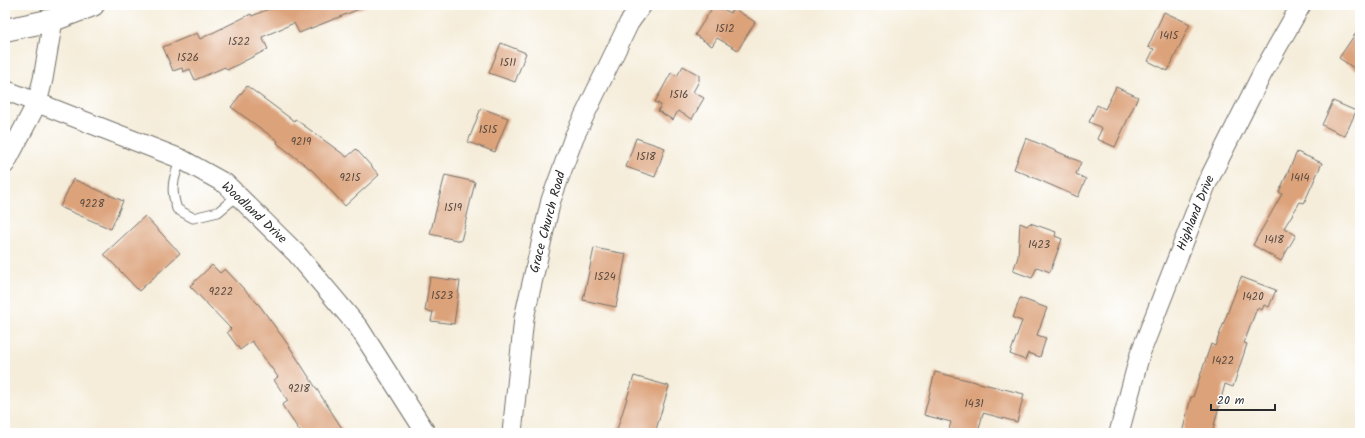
<svg xmlns="http://www.w3.org/2000/svg" width="1365" height="438" font-family="Kalam,sans-serif">
  <style>
    .building { fill: #dca27a }
    .lines { fill: none; stroke-linecap: round; stroke-linejoin: round }
    .service-casing { stroke: #726f68; stroke-width: 11 }
    .minor-casing { stroke: #726f68; stroke-width: 21 }
    .tertiary-casing { stroke: #726f68; stroke-width: 24 }
    .service { stroke: #fff; stroke-width: 9 }
    .minor { stroke: #fff; stroke-width: 19 }
    .tertiary { stroke: #fff; stroke-width: 22 }
    .labels { text-anchor: middle; dominant-baseline: central; stroke-width: 3.5; stroke-linejoin: round; paint-order: stroke }
    .number-label { font-size: 11px; fill: #57493f }
    .street-label { font-size: 13px; fill: #2b2b2b; stroke: #fff }
  </style>
  <rect width="100%" height="100%" fill="#fff"/>
  <filter id="ink" filterUnits="userSpaceOnUse"><feTurbulence type="fractalNoise" baseFrequency=".025" numOctaves="2"/><feDisplacementMap in="SourceGraphic" scale="8" xChannelSelector="R" yChannelSelector="G"/><feConvolveMatrix kernelMatrix="1 2 1 2 8 2 1 2 1" color-interpolation-filters="sRGB"/></filter>
  <filter id="wash" filterUnits="userSpaceOnUse"><feTurbulence type="fractalNoise" baseFrequency=".012" numOctaves="4" result="noise"/><feDisplacementMap in="SourceGraphic" scale="16" xChannelSelector="R" yChannelSelector="G"/><feGaussianBlur stdDeviation="0.9" result="paint"/><feColorMatrix in="noise" values="0 0 0 0 0 0 0 0 0 0 0 0 0 0 0 0 0 1.4 0 .05"/><feComposite in="paint" operator="in"/></filter>
  <g filter="url(#wash)">
    <rect width="100%" height="100%" fill="#f5edda"/>
    <g id="blocks">
      <!-- building -->
      <g class="building">
        <polygon points="278,5 367,6 299,33 294,23 262,37 268,49 227,70 225,67 195,80 190,69 183,72 182,68 173,71 163,47 197,33 200,39 251,14 252,16"/>
        <polygon points="714,5 717,5 730,13 733,8 755,22 738,50 717,38 712,46 695,35"/>
        <polygon points="1164,12 1190,24 1168,71 1148,61 1154,49 1148,47"/>
        <polygon points="1360,27 1360,72 1339,58"/>
        <polygon points="501,43 526,53 515,82 489,73"/>
        <polygon points="683,66 699,75 699,81 693,92 704,98 692,119 678,111 673,120 658,111 661,105 655,102 671,73 677,76"/>
        <polygon points="247,86 294,121 295,119 347,157 356,149 379,175 345,206 313,171 277,143 278,141 231,107"/>
        <polygon points="1116,87 1138,97 1115,147 1097,139 1102,128 1089,122 1097,105 1105,109"/>
        <polygon points="1333,101 1356,111 1345,136 1322,125"/>
        <polygon points="481,108 508,118 495,152 468,142"/>
        <polygon points="636,138 665,148 655,177 626,167"/>
        <polygon points="1026,138 1081,162 1076,174 1086,179 1078,197 1014,169"/>
        <polygon points="1297,152 1322,163 1304,203 1300,202 1284,228 1296,235 1281,261 1253,245 1282,194 1279,192"/>
        <polygon points="445,175 475,182 461,241 430,234"/>
        <polygon points="73,179 123,201 111,229 60,207"/>
        <polygon points="145,216 180,253 139,291 104,254"/>
        <polygon points="1020,223 1027,226 1030,223 1056,232 1055,236 1062,239 1050,272 1037,267 1032,278 1013,271 1018,257"/>
        <polygon points="594,248 626,254 616,307 583,300"/>
        <polygon points="212,265 220,273 225,269 260,306 289,346 345,433 301,433 282,405 288,401 274,380 278,377 252,341 240,350 227,332 231,329 190,286"/>
        <polygon points="430,277 460,281 454,324 431,321 433,312 425,311"/>
        <polygon points="1241,277 1276,290 1269,307 1264,305 1262,310 1257,308 1244,343 1247,344 1233,387 1225,384 1212,433 1182,433 1191,397 1193,397 1211,344 1215,346"/>
        <polygon points="1020,298 1047,308 1037,335 1046,338 1040,357 1028,353 1025,360 1010,354 1022,321 1013,318"/>
        <polygon points="935,372 1024,394 1017,422 983,413 978,433 948,433 951,422 924,415"/>
        <polygon points="634,376 669,386 655,433 616,433"/>
      </g>
    </g>
  </g>
  <g filter="url(#ink)">
    <use href="#blocks" fill-opacity="0" stroke="#726f68" stroke-width="1"/>
    <g class="lines">
      <!-- service casing -->
      <g class="service-casing">
        <path id="service" d="M181,159C173,179 170,189 177,209L193,218L218,212L237,196"/>
      </g>
      <!-- minor casing -->
      <g class="minor-casing">
        <g id="minor">
          <polyline points="5,90 181,159 226,184 296,253 359,328 426,433"/>
          <polyline points="5,164 37,103 43,79 53,20"/>
          <polyline points="512,433 524,318 551,200 574,137 629,23 642,5"/>
          <polyline points="1119,433 1140,354 1206,185 1263,72 1301,5"/>
        </g>
      </g>
      <!-- tertiary casing -->
      <g class="tertiary-casing">
        <polyline id="tertiary" points="5,30 53,20 93,5"/>
      </g>
      <!-- service -->
      <use href="#service" class="service"/>
      <!-- minor -->
      <use href="#minor" class="minor"/>
      <!-- tertiary -->
      <use href="#tertiary" class="tertiary"/>
    </g>
  </g>
  <g class="labels">
    <!-- number labels -->
    <g class="number-label">
      <text x="725" y="29">1512</text>
      <text x="1169" y="36">1415</text>
      <text x="239" y="42">1522</text>
      <text x="188" y="58">1526</text>
      <text x="508" y="63">1511</text>
      <text x="679" y="95">1516</text>
      <text x="488" y="130">1515</text>
      <text x="301" y="142">9219</text>
      <text x="646" y="157">1518</text>
      <text x="350" y="178">9215</text>
      <text x="1300" y="178">1414</text>
      <text x="92" y="204">9228</text>
      <text x="453" y="208">1519</text>
      <text x="1274" y="240">1418</text>
      <text x="1039" y="245">1423</text>
      <text x="605" y="277">1524</text>
      <text x="221" y="292">9222</text>
      <text x="442" y="296">1523</text>
      <text x="1253" y="297">1420</text>
      <text x="1223" y="361">1422</text>
      <text x="299" y="389">9218</text>
      <text x="974" y="404">1431</text>
    </g>
    <!-- street labels -->
    <g class="street-label">
      <text transform="translate(254 213) rotate(43)">Woodland Drive</text>
      <text transform="translate(1196 213) rotate(-68)">Highland Drive</text>
      <text transform="translate(548 222) rotate(-75)">Grace Church Road</text>
    </g>
  </g>
  <!-- margin -->
  <rect width="1365" height="438" fill="none" stroke="#fff" stroke-width="20"/>
  <!-- scale -->
  <path d="M1211 404v6h64v-6" fill="none" stroke="#2b2b2b" stroke-width="2"/>
  <text x="1217" y="404" font-size="12" fill="#2b2b2b" stroke="#ffffff" stroke-width="3" paint-order="stroke">20 m</text>
</svg>
